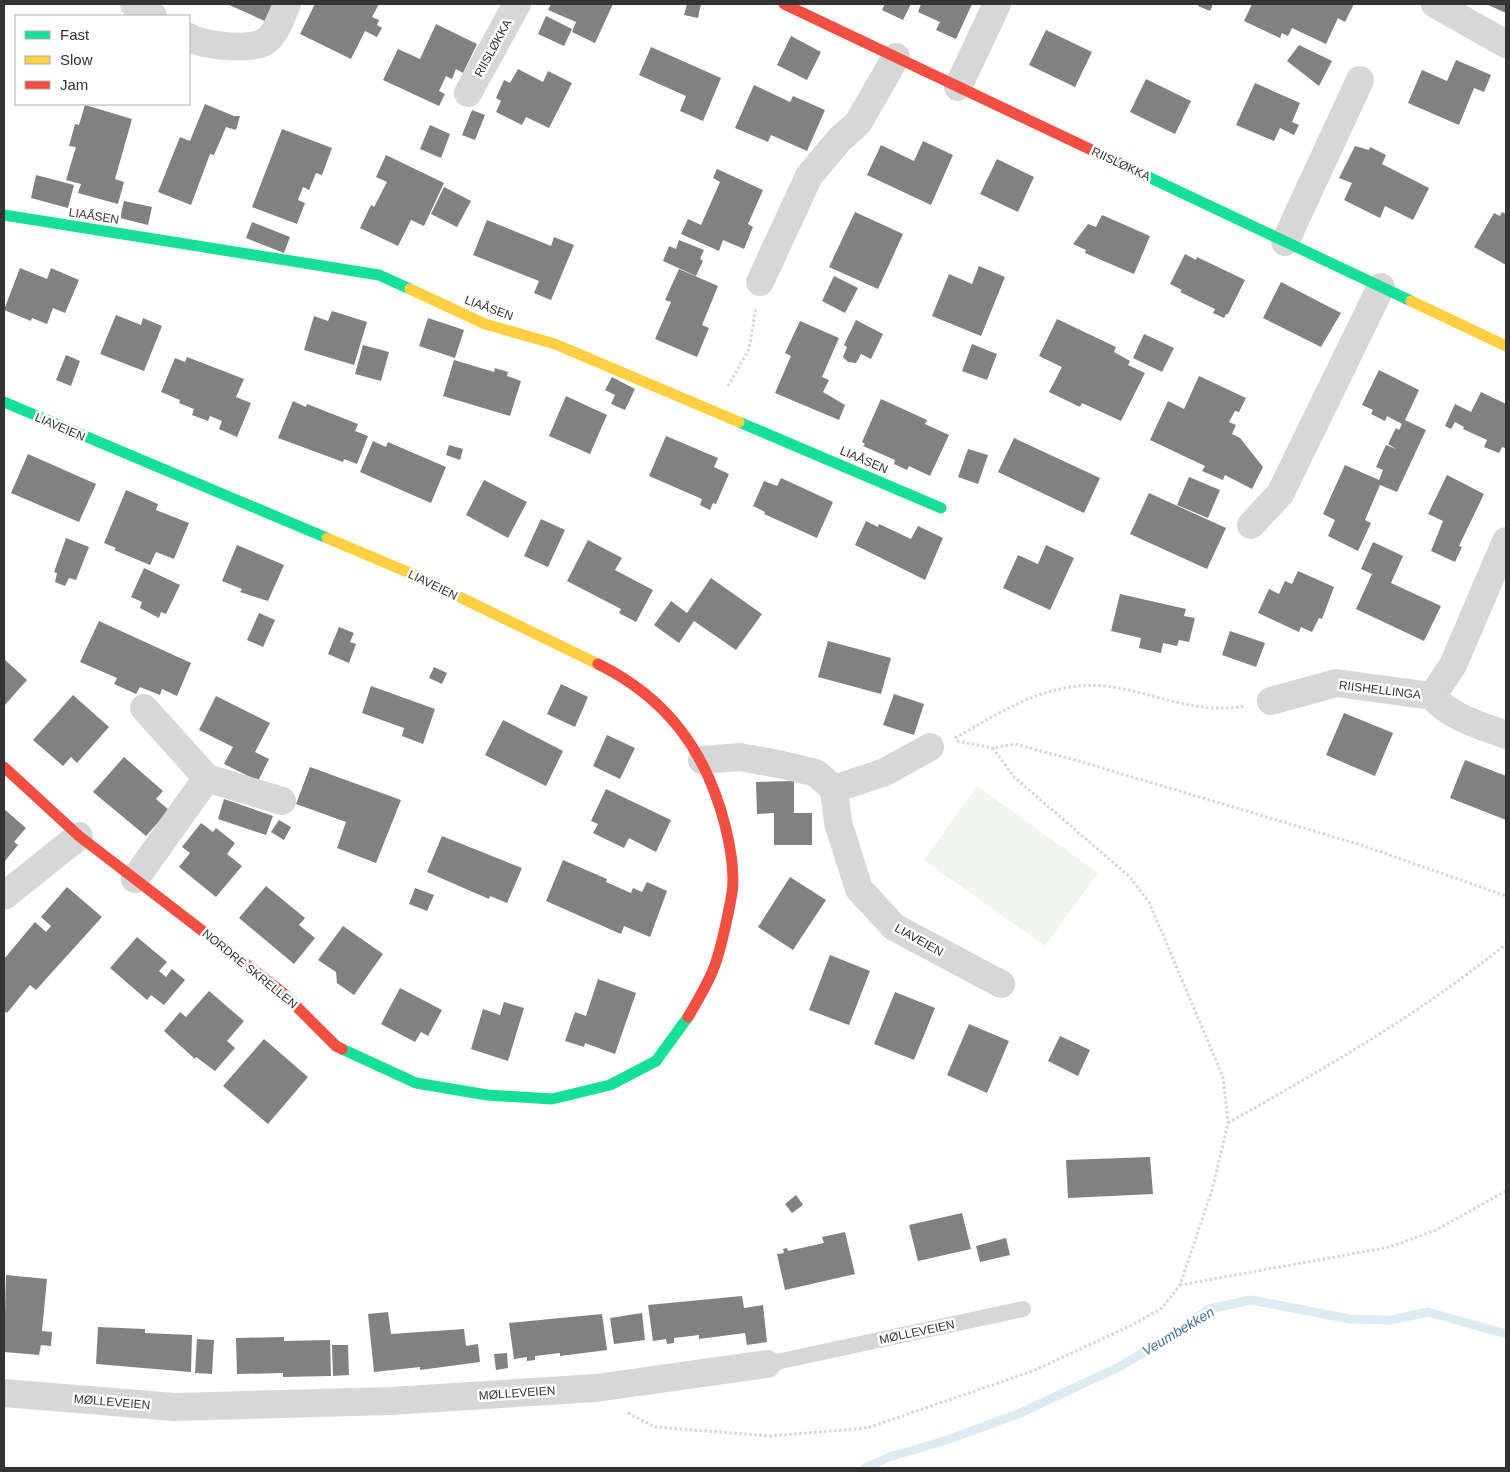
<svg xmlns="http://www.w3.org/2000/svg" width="1510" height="1472" font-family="Arial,sans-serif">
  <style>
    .green { fill: #f1f5ed }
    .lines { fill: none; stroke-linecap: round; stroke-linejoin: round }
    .stream { stroke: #ddebf3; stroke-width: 9 }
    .building { fill: #818181 }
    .path { stroke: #d6d6d6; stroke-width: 3; stroke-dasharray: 2.5 2.5; stroke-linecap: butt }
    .lane { stroke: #d7d7d7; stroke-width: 16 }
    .street { stroke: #d7d7d7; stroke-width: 28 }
    .fast { stroke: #16e098; stroke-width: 11 }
    .slow { stroke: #ffcf43; stroke-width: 11 }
    .jam { stroke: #f24e42; stroke-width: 11 }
    .labels { text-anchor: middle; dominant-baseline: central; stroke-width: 5; stroke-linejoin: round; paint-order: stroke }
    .street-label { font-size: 12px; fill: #333; stroke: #fff }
    .water-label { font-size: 14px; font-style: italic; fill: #3f7597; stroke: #fff }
  </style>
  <rect width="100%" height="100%" fill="#fff"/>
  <!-- green -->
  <polygon class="green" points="977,786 1098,873 1045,946 924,860"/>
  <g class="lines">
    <!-- stream -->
    <polyline class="stream" points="865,1468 889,1457 944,1441 1018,1414 1119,1367 1176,1333 1209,1309 1251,1300 1350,1319 1391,1320 1428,1312 1506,1334"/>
  </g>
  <!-- building -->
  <g class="building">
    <polygon points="227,4 277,4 269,23"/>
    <polygon points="315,4 379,4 372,17 379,20 377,25 382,28 377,37 365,31 351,59 300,34"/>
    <polygon points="551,4 613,4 595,43 572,32 576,22 548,10"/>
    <polygon points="687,4 701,4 698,18 684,15"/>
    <polygon points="885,4 911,4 903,20 882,10"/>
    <polygon points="921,4 972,4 956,39 936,30 940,22 918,12"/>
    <polygon points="1199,4 1213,4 1210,11 1198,6"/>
    <polygon points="1252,4 1354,4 1345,22 1338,18 1326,44 1292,28 1288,36 1282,33 1280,38 1244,21"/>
    <polygon points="1486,4 1506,4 1506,13"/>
    <polygon points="546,16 572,29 564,46 538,34"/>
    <polygon points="436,24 477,44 463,73 456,69 452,79 446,76 439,91 445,94 439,106 383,80 398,49 420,59"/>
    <polygon points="1046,30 1092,52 1075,87 1029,65"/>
    <polygon points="791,36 821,52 807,80 777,65"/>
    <polygon points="1299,45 1332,61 1319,86 1287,61"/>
    <polygon points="651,47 721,78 703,121 680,111 686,96 639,75"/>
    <polygon points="1456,60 1491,75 1484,92 1474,88 1459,125 1408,103 1422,70 1447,81"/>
    <polygon points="518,69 543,82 548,71 572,83 549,128 526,117 522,125 496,112 501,101 496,98 504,80 510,83"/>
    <polygon points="1146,79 1191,101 1175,134 1130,112"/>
    <polygon points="1255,83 1300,103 1292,122 1299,125 1294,135 1280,128 1274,141 1236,125"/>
    <polygon points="754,85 790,102 793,96 825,110 807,151 771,135 768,142 735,128"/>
    <polygon points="205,104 234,116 240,116 236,130 226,127 214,155 210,154 191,205 158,192 180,137 190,141"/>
    <polygon points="85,105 132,119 115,179 124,182 118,204 78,193 81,184 66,180 76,147 69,146 75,124 79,125"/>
    <polygon points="472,110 485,115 475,140 462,135"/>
    <polygon points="430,125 450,134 441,158 420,149"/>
    <polygon points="282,129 332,148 322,175 316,173 309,190 303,187 298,200 305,203 297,224 252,207"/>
    <polygon points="923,141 953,155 931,205 867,175 881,145 914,161"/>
    <polygon points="1355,146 1369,150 1370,147 1386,155 1382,164 1429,188 1413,220 1385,206 1380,218 1344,200 1352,183 1339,178"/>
    <polygon points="386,155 444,183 424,226 411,220 398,246 360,228 371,205 374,207 387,182 376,177"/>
    <polygon points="997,159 1034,177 1018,212 980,194"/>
    <polygon points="717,169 763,190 748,224 753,227 744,249 723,240 719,251 681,234 688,219 701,225 720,182 713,178"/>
    <polygon points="36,175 74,185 68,208 31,198"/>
    <polygon points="444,187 471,201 457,227 431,214"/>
    <polygon points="124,201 152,207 148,225 120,218"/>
    <polygon points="855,212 903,234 878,289 829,267"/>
    <polygon points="1502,212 1506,214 1506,265 1474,247 1494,213 1500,216"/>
    <polygon points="1102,215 1150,236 1134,274 1085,253 1086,250 1073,244 1088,224 1096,227"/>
    <polygon points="487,220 551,246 554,237 574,245 551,300 534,293 539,281 473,255"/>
    <polygon points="252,222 290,237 284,253 246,238"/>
    <polygon points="679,240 704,250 700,259 703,261 696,276 663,261 669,246 676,249"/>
    <polygon points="1185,254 1196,260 1197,257 1245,280 1228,314 1226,314 1224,318 1213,313 1215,309 1180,292 1182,290 1170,284"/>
    <polygon points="979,266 1005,277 981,336 932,316 949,274 972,284"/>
    <polygon points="20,268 47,279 51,268 79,280 65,313 53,308 47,324 32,318 31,321 4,310"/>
    <polygon points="679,269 718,286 702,325 709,328 697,357 655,339 671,302 665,300"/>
    <polygon points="834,276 858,288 845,313 822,301"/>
    <polygon points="1281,282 1341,313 1321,347 1263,318"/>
    <polygon points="332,311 367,322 354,365 304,350 314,316 328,321"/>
    <polygon points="116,315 141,325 143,318 162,326 144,371 100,354"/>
    <polygon points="428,318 464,330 455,358 419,346"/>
    <polygon points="1057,319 1116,347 1114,352 1130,361 1128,365 1145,373 1121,421 1082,403 1080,407 1049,392 1062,367 1039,356"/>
    <polygon points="856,320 883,334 871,359 861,354 856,363 848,362 843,357 847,347 844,345"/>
    <polygon points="800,321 839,338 822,377 829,380 823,392 845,405 839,420 775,393 791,356 785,353"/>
    <polygon points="1144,334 1174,348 1162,372 1133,358"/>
    <polygon points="972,344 997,354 987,380 962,371"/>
    <polygon points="363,345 389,352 381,381 355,374"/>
    <polygon points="66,355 80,361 71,386 56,380"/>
    <polygon points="187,357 244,379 236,397 251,403 237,437 219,429 222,421 210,416 208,421 192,415 194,409 179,403 180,400 161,392 175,358 185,362"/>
    <polygon points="454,360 494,372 495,368 508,372 507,376 521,381 510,416 443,396"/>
    <polygon points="1379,370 1419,390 1405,420 1426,430 1397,492 1380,485 1365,520 1371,523 1358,551 1328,536 1335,520 1323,514 1345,465 1379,480 1383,470 1376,467 1386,445 1396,449 1388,444 1396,428 1399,430 1402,424 1387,416 1385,421 1371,414 1373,410 1362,405"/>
    <polygon points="1199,376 1246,398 1239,412 1235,411 1229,422 1236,425 1232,434 1240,438 1263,467 1252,489 1225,475 1223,480 1202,471 1205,466 1150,440 1168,401 1184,409"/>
    <polygon points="612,377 635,389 625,410 611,404 615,395 605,390"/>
    <polygon points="1481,392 1506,404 1506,446 1505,448 1502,447 1499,453 1484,447 1487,440 1463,429 1464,427 1455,422 1451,429 1445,426 1455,404 1471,412"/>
    <polygon points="566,396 607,415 590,454 549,436"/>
    <polygon points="881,399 927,420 925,424 949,435 930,476 909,466 907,470 894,464 895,460 863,446 865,444 862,442"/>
    <polygon points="293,401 306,407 307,404 358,424 355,431 368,436 357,464 344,459 343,462 278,438"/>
    <polygon points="666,436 718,458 714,467 729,474 716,504 713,503 710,510 700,505 702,499 649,476"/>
    <polygon points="1014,438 1100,478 1084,513 998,472"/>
    <polygon points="373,441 386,447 388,442 446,467 431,503 360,472"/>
    <polygon points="449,445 463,449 460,460 446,455"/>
    <polygon points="968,449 988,455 978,484 958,477"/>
    <polygon points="28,454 96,484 79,522 11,493"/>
    <polygon points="1447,475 1484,494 1459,546 1462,547 1455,562 1431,551 1443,521 1428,514"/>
    <polygon points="1189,477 1220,490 1208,518 1177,505"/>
    <polygon points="781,478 833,502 817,538 764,514 765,512 753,506 764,481 777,486"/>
    <polygon points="484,480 527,502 508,538 466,515"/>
    <polygon points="126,490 158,504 156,510 189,523 174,559 156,552 150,565 114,550 116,548 104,543"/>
    <polygon points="1149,493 1226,528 1207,569 1130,534"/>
    <polygon points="541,519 565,530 548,567 524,556"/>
    <polygon points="866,521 878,527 879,524 911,539 918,526 943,538 925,580 855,545"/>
    <polygon points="66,538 89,547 76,580 69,578 65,586 55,582 57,573 54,572"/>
    <polygon points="588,540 622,558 615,570 653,590 636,622 619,613 621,609 567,581"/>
    <polygon points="1373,542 1403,556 1391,583 1441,606 1424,641 1356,609 1372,574 1361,569"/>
    <polygon points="237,545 284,565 268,601 240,592 242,589 222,581"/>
    <polygon points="1046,545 1074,558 1050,610 1003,588 1018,555 1038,564"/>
    <polygon points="144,568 180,585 166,614 161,612 159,618 140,608 142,602 131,597"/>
    <polygon points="1298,571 1334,587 1322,619 1319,618 1312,632 1301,627 1299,632 1258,613 1269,589 1279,594 1285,581 1292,584"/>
    <polygon points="711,578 762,614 736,650 694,621 679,643 654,625 671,601 687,613"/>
    <polygon points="1120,594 1186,609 1184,616 1195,618 1189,642 1179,640 1177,646 1163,643 1161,653 1139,648 1141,638 1111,631"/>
    <polygon points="259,613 275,620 263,647 247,640"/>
    <polygon points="99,621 191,663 177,696 162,689 160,695 140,687 136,694 114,684 117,678 80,662"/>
    <polygon points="339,627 354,633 350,642 356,644 349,663 328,654"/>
    <polygon points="1230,631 1265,643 1256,667 1222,655"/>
    <polygon points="828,641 891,658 881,694 818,677"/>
    <polygon points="4,659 27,680 4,706"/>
    <polygon points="434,667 447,673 442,684 429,678"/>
    <polygon points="561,684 588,697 575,727 547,714"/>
    <polygon points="371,686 435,709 423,744 402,736 404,728 362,713"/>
    <polygon points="894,694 924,704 914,735 883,725"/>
    <polygon points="73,695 109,727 77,763 71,757 63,766 33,740"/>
    <polygon points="216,696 270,723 255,752 269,759 258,781 224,764 233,747 199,730"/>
    <polygon points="1344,713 1393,733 1375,776 1326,755"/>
    <polygon points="503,720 563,751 546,786 485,755"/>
    <polygon points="607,735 635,748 620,779 593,766"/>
    <polygon points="124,757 163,791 156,799 169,810 146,836 93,792"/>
    <polygon points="1465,760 1506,776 1506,820 1450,798"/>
    <polygon points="310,767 401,800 376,863 337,848 346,822 296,804"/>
    <polygon points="794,781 794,813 812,813 812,845 774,845 774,813 757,814 756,782"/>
    <polygon points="606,789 671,820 656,852 629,838 624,848 593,833 598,824 591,821"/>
    <polygon points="224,799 273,816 266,835 218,819"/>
    <polygon points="4,809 26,828 14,842 18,845 4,862"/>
    <polygon points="279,820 291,827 284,840 271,832"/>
    <polygon points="201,823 213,832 216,828 235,843 227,854 242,866 216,897 179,867 190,853 182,847"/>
    <polygon points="442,836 522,868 507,903 490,896 489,899 427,872"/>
    <polygon points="563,860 607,879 606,882 631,893 633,888 642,892 647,882 667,891 650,937 624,926 621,934 546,901"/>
    <polygon points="790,877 826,900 793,950 758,927"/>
    <polygon points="266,886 305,918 299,925 315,938 294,964 239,918"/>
    <polygon points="67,887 102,917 36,990 30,985 7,1013 4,1011 4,959 35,922 46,932 51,926 41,917"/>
    <polygon points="415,888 434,895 427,911 409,904"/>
    <polygon points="343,926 383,954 354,995 337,983 336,972 318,960"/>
    <polygon points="137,937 167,962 159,971 166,977 172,969 185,980 164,1005 151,995 147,1000 110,968"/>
    <polygon points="830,955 870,971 849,1025 809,1010"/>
    <polygon points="598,979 636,993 615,1054 585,1043 584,1047 565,1041 575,1012 586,1016"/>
    <polygon points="400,988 442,1010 428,1036 421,1032 415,1042 381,1024"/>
    <polygon points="209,991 244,1021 227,1041 235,1048 215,1071 196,1057 195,1059 164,1031 180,1012 186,1017"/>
    <polygon points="895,992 935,1008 914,1060 874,1044"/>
    <polygon points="504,1002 524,1008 508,1061 471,1049 483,1009 500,1015"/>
    <polygon points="969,1024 1009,1041 987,1093 947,1075"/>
    <polygon points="1060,1036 1090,1050 1078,1076 1048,1061"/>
    <polygon points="264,1039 308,1077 268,1124 223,1086"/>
    <polygon points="1150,1157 1153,1194 1068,1198 1066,1160"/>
    <polygon points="796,1195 803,1205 792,1213 785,1204"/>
    <polygon points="962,1213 971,1249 918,1261 909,1225"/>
    <polygon points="845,1232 855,1274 785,1290 777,1254 784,1253 783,1249 787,1248 788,1251 824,1243 822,1237"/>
    <polygon points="1006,1238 1010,1255 980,1262 976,1246"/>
    <polygon points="6,1275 47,1279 42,1331 52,1332 51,1346 41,1345 39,1355 4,1352"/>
    <polygon points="742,1296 744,1308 763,1305 767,1342 747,1345 745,1333 699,1339 699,1335 674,1338 674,1343 667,1344 666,1339 653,1341 648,1305"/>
    <polygon points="388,1312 391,1334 464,1329 466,1346 478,1344 480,1362 420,1370 420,1367 374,1372 368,1314"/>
    <polygon points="642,1313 645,1340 614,1344 610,1318"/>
    <polygon points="602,1314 607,1350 560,1356 560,1353 535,1356 535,1360 527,1361 527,1357 514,1359 509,1323"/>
    <polygon points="98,1327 145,1329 145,1333 192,1335 191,1372 96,1364"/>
    <polygon points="284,1337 284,1341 330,1340 331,1376 283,1377 283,1373 237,1374 236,1338"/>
    <polygon points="197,1339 214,1340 212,1374 195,1373"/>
    <polygon points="332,1345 348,1345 349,1375 333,1376"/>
    <polygon points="507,1353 508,1368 496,1370 494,1354"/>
  </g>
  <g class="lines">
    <!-- path -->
    <g class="path">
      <polyline points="728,386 749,349 756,308"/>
      <path d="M955,738C1006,709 1052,678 1113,687C1157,694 1198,715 1245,706"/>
      <polyline points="957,741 993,748"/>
      <path d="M1228,1123C1325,1068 1420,1014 1506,944"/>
      <polyline points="1180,1285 1390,1247 1436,1230 1506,1191"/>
      <polyline points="628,1413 655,1427 771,1436 867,1428 1033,1371 1132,1325 1162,1308 1180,1285 1212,1190 1228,1123 1223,1077 1149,902 1130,877 1014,777 993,748 1015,744 1075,760 1361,845 1506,896"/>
    </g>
    <!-- lane -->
    <polyline class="lane" points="767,1364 1023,1309"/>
    <!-- street -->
    <g class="street">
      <polyline points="134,4 153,16"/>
      <polyline points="1435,4 1506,44"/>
      <path d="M189,37C203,46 251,51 266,41C276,34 282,15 287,4"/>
      <polyline points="958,87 997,4"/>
      <polyline points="468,93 517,4"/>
      <polyline points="1285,242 1360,80"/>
      <polyline points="760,282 809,176 839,140 858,123 896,57"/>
      <polyline points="1251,525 1280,494 1381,287"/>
      <polyline points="1432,696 1453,665 1506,541"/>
      <path d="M1271,701L1336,683L1432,696C1451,718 1480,725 1506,735"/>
      <polyline points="702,760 740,757 783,765 816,773 834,789 885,772 930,747"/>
      <polyline points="207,778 282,801"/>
      <polyline points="834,789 838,823 859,889 894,927 1001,984"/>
      <polyline points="135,879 207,778 144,708"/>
      <polyline points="4,896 79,836"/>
      <polyline points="4,1393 174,1407 391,1401 596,1388 767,1364"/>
    </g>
    <!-- fast -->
    <g class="fast">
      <polyline points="1138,172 1411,301"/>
      <polyline points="4,215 379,275 410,289"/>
      <polyline points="4,402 327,538"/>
      <polyline points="739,422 941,508"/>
      <polyline points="342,1049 416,1083 487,1095 552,1099 610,1085 656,1061 688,1017"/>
    </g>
    <!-- slow -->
    <g class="slow">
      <polyline points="410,289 485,324 555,344 739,422"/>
      <polyline points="1411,301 1506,346"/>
      <polyline points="327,538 412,574 598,664"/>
    </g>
    <!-- jam -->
    <g class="jam">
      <polyline points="784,4 1138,172"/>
      <path d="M598,664C667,698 706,751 725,825C730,845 735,872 732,893C729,911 720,954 713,970C706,987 697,1002 688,1017"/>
      <polyline points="4,767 79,836 282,992 336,1046 342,1049"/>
    </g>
  </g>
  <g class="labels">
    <!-- street labels -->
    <g class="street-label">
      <text transform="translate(493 48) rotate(-61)">RIISLØKKA</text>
      <text transform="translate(1121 164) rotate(25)">RIISLØKKA</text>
      <text transform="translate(94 216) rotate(9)">LIAÅSEN</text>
      <text transform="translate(489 308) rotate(20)">LIAÅSEN</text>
      <text transform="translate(60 427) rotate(23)">LIAVEIEN</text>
      <text transform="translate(864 460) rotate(23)">LIAÅSEN</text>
      <text transform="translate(433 585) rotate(26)">LIAVEIEN</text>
      <text transform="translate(1380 690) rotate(7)">RIISHELLINGA</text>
      <text transform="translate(919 940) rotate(29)">LIAVEIEN</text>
      <text transform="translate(250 969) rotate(39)">NORDRE SKRELLEN</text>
      <text transform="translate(917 1332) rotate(-12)">MØLLEVEIEN</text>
      <text transform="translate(517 1393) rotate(-4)">MØLLEVEIEN</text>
      <text transform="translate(112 1402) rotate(5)">MØLLEVEIEN</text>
    </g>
    <!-- water labels -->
    <g class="water-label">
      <text transform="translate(1178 1331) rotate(-31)">Veumbekken</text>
    </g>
  </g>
  <!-- border -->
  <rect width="1510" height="1472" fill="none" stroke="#333333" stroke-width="10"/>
  <!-- legend -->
  <rect x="15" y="15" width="175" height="90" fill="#ffffff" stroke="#adadad"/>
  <rect x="25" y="31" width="25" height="8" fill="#16e098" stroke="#adadad"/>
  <text x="60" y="40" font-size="15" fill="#333333">Fast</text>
  <rect x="25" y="56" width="25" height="8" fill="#ffcf43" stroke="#adadad"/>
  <text x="60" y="65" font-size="15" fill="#333333">Slow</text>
  <rect x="25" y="81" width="25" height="8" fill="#f24e42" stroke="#adadad"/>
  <text x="60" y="90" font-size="15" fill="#333333">Jam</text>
</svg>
